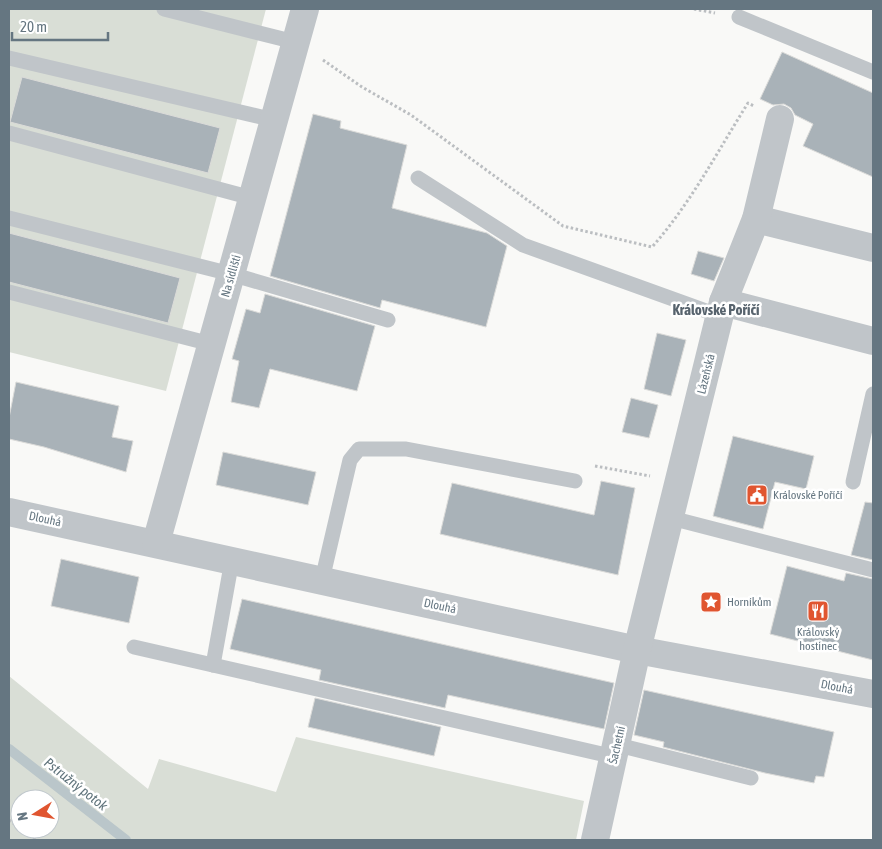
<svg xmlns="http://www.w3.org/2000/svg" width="882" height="849" font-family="'Asap Condensed',sans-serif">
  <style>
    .green { fill: #d9ded6; fill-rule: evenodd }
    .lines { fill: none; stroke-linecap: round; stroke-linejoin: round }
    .stream { stroke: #bac6ca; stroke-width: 10 }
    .building { fill: #a9b2b8; stroke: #dbdbd9 }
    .path { stroke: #bbbec1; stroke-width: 3; stroke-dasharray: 2.5 2.5; stroke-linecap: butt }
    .service { stroke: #c0c5c9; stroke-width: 15 }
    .minor { stroke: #c0c5c9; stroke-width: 28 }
    .labels { text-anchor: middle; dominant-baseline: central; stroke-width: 5; stroke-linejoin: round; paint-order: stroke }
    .street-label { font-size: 12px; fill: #657681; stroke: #fff }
    .poi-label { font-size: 12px; fill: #657681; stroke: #fff; text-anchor: start }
    .water-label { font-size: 14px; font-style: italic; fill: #60747c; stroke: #fff }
    .quarter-label { font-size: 15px; font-weight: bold; fill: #57636d; stroke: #fff }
  </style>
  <rect width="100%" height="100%" fill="#f9f9f7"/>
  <!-- green -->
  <g class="green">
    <polygon points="9,9 266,9 166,391 9,352"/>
    <path d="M9,676L148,789L159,759L276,792L296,737L584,801L576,840H9ZM20,799H50V829H20Z"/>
  </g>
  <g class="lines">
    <!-- stream -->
    <polyline class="stream" points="9,749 126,840"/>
  </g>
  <!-- building -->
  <g class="building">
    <polygon points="782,52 873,93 873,177 803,146 813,124 795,115 791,108 784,104 773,105 760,99"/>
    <polygon points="22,77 220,128 208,173 10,122"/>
    <polygon points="313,114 341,121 340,128 407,145 392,208 487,233 507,246 486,327 382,300 380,308 270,276"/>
    <polygon points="9,233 180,278 168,323 9,282"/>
    <polygon points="698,251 724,258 714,281 691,274"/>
    <polygon points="265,294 375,326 357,391 270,369 259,408 231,402 239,361 232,359 246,309 260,313"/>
    <polygon points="657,333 686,340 671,396 644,389"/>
    <polygon points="16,382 119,406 112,437 133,441 126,472 44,447 9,439 9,418"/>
    <polygon points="631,398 658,405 649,438 622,432"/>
    <polygon points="733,436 814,456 806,489 775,482 763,529 713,516"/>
    <polygon points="223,452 316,472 308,505 216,485"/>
    <polygon points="601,481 635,488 618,575 440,534 452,483 594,515"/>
    <polygon points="865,502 873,503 873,560 851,555"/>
    <polygon points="61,559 139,577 129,623 51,606"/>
    <polygon points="787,566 844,581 846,573 873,579 873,660 770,634"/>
    <polygon points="242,599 614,683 604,729 448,695 445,708 319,680 321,670 230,649"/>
    <polygon points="644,690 834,732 824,777 816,776 814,783 765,773 663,747 664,742 634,735"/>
    <polygon points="315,698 441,727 434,756 308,727"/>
  </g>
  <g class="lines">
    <!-- path -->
    <g class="path">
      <polyline points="694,9 715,13"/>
      <path d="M323,60L362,87L411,115L563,226L652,247C691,203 717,152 748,103L754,106"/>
      <polyline points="595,466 650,476"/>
      <polyline points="9,820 20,828"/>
      <polyline points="21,829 37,840"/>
    </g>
    <!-- service -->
    <g class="service">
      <polyline points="164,9 295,42"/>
      <polyline points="739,17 873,72"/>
      <polyline points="9,58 274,120"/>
      <polyline points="9,133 252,198"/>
      <polyline points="418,178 523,245 720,316"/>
      <polyline points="9,218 231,274 388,320"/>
      <polyline points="9,292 211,344"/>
      <polyline points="853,482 873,394"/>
      <polyline points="671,518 873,570"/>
      <polyline points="322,580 350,460 359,449 406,449 575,481"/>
      <polyline points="134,647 615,757"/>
      <polyline points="213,665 232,560"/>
      <polyline points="618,745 751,778"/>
    </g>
    <!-- minor -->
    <g class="minor">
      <polyline points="756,219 873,248"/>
      <polyline points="723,302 873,341"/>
      <polyline points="9,512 637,650 873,694"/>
      <polyline points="156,543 305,9"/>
      <polyline points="595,840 637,650 723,302 756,219 780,119"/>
    </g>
  </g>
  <!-- icons -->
  <defs>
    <g id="civic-square" transform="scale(1.125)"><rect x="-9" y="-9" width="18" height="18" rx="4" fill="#e05530" stroke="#fff"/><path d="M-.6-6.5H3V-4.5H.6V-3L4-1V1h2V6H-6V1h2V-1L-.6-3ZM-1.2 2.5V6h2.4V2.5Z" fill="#fff"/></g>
    <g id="sight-square" transform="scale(1.125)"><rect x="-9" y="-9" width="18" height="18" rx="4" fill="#e05530" stroke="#fff"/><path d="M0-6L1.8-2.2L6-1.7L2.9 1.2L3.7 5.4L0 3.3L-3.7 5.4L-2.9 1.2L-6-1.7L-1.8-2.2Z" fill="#fff"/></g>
    <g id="restaurant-square" transform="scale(1.125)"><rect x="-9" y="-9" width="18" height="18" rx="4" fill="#e05530" stroke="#fff"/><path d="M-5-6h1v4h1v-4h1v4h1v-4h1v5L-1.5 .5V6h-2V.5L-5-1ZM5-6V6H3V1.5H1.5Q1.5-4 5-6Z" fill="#fff"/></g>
  </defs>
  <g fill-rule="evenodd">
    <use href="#civic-square" x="757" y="495"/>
    <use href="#sight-square" x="711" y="602"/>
    <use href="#restaurant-square" x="818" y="611"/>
  </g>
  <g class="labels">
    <!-- street labels -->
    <g class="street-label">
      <text transform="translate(231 276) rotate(-74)">Na sídlišti</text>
      <text transform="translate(706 374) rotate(-76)">Lázeňská</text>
      <text transform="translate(45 519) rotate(12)">Dlouhá</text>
      <text transform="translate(440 606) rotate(12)">Dlouhá</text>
      <text transform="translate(837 687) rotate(11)">Dlouhá</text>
      <text transform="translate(617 745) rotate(-77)">Šachetní</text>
    </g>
    <!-- poi labels -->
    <g class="poi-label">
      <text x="773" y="495">Královské Poříčí</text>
      <text x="727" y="602">Horníkům</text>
      <text x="818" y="632" text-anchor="middle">Královský<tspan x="818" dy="14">hostinec</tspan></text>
    </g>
    <!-- water labels -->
    <g class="water-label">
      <text transform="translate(76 784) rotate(38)">Pstružný potok</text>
    </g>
    <!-- quarter labels -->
    <g class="quarter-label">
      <text x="716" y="309">Královské Poříčí</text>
    </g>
  </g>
  <!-- border -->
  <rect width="882" height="849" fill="none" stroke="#657681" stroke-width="20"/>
  <!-- north arrow -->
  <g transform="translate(35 814) rotate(259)"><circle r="24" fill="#ffffff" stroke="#c1c8cd"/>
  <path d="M0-4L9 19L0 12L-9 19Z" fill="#e05530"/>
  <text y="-8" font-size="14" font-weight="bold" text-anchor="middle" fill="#657681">N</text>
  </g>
  <!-- scale -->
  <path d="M12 32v8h96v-8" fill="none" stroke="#657681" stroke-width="2.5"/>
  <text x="20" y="32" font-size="15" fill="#657681" stroke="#ffffff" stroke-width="4" paint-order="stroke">20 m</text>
</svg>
